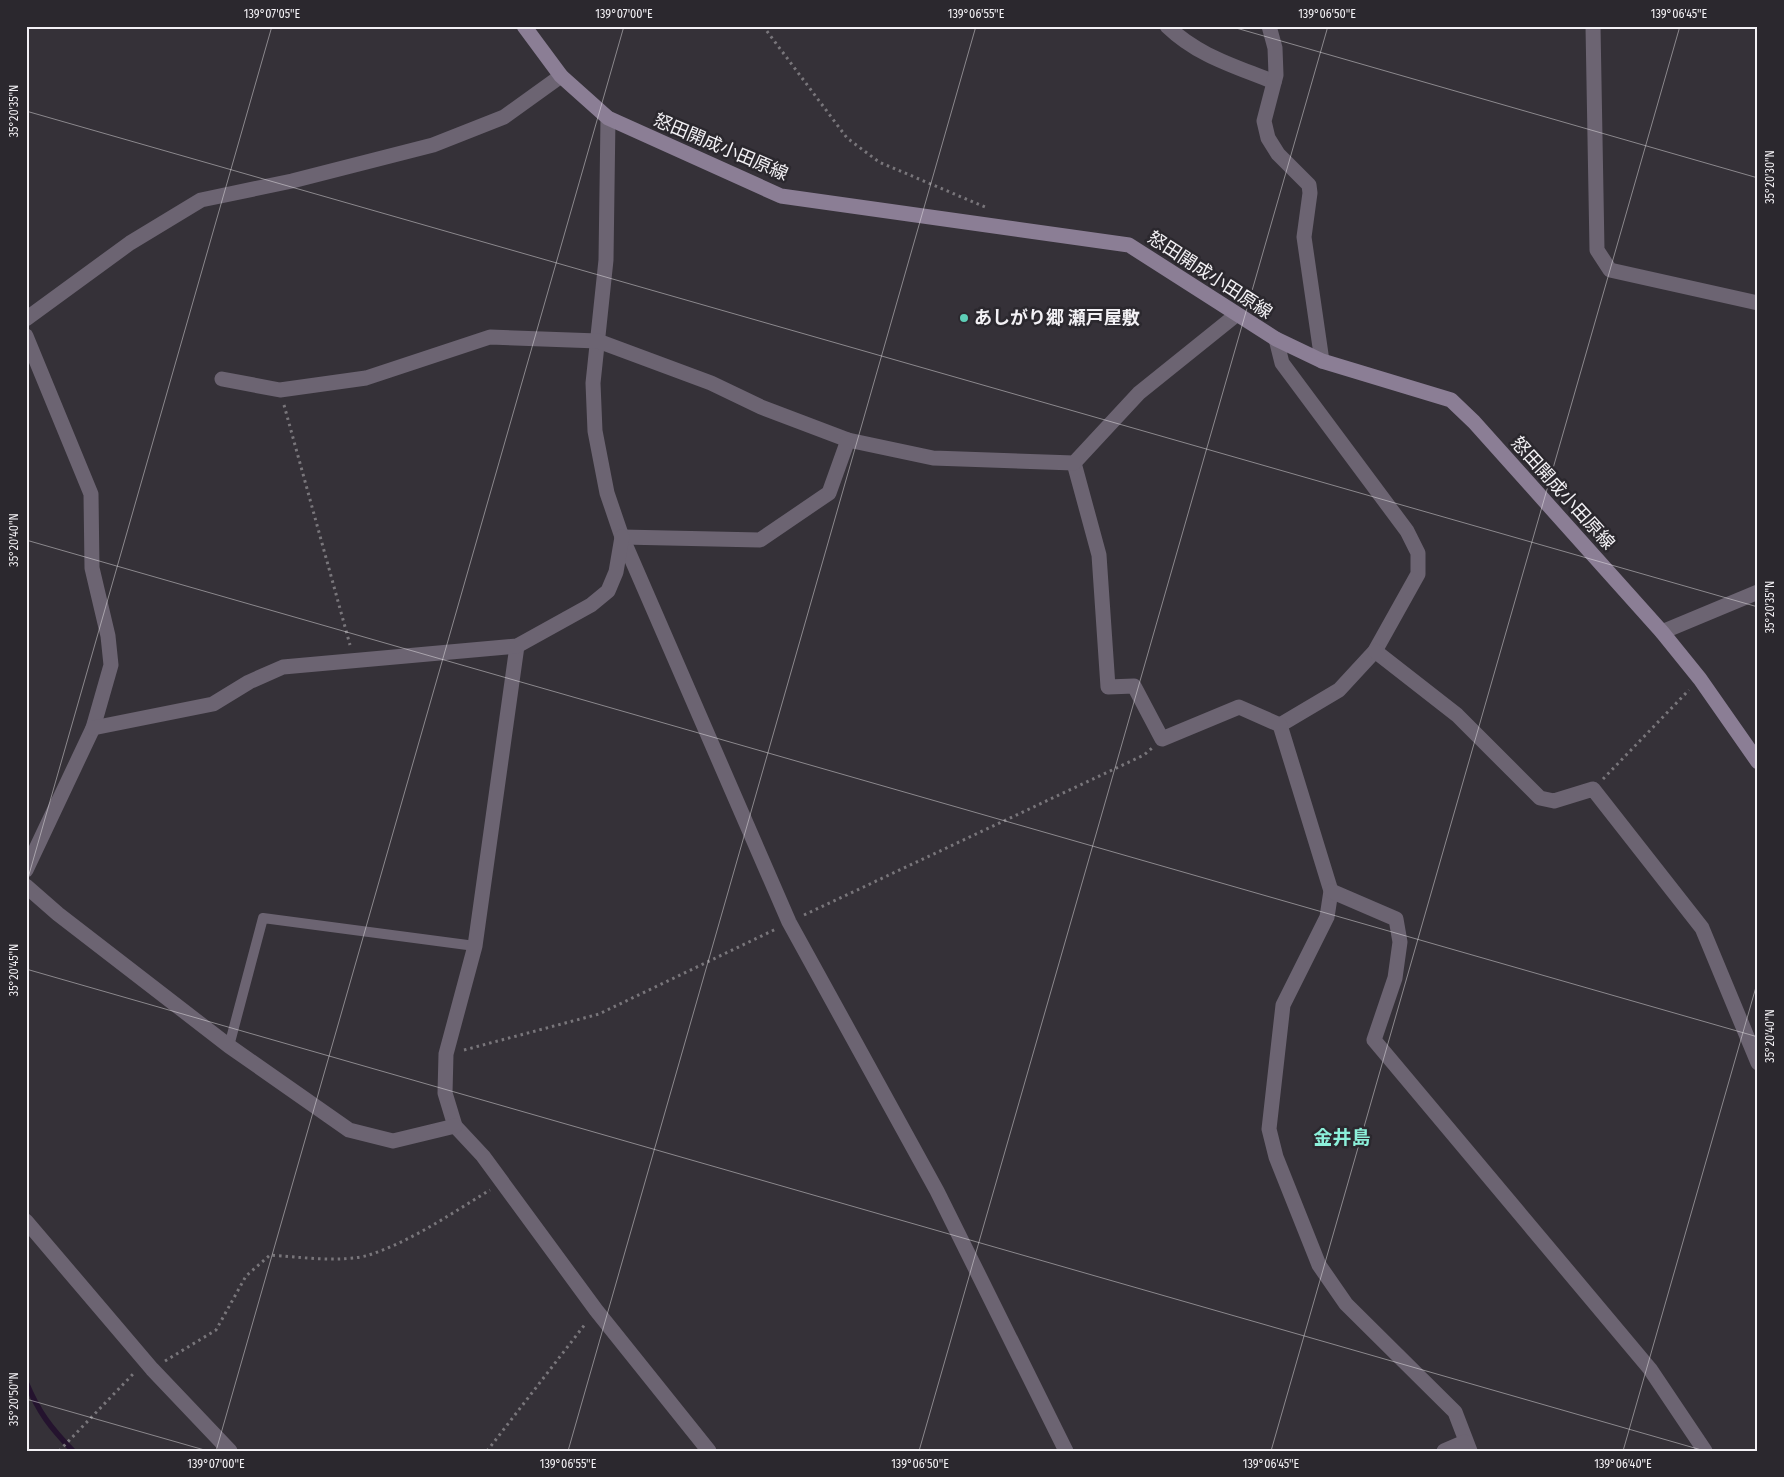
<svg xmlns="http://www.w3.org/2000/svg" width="1784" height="1477" font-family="'Fira Sans Condensed','Noto Sans JP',sans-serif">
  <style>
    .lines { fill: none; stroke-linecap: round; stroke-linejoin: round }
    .stream { stroke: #24132e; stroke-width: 5.5 }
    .path { stroke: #79767b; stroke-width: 3; stroke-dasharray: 2.5 4; stroke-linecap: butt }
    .lane { stroke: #6c6472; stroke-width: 10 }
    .street { stroke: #6c6472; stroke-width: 15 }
    .secondary { stroke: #8b7e95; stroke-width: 15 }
    .ticks { fill: none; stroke: #f3f1f5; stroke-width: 1; stroke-opacity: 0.45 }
    .poi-dot { fill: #5eceb7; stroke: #2b282e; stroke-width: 2 }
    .labels { text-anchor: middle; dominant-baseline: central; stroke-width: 5; stroke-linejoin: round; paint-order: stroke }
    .street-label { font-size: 18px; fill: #f3f1f5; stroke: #2b282e }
    .poi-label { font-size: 18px; font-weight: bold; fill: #f3f1f5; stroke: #2b282e; text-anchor: start }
    .neighbourhood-label { font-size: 19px; font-weight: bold; fill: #8cf0da; stroke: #2b282e }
    .neatline { fill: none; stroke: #f3f1f5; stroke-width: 2 }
    .ticks-label { font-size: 12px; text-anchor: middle; fill: #f3f1f5 }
  </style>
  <rect width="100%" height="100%" fill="#353138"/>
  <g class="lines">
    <!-- stream -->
    <g class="stream">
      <polyline points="26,1186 26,1200"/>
      <path d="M26,1382C39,1413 50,1427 73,1451"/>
    </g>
    <!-- path -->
    <g class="path">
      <polyline points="763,26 847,138 879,162 985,207"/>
      <polyline points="284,405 350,645"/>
      <polyline points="1603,779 1689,690"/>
      <polyline points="804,915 1144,755 1152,748"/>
      <polyline points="464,1050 599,1014 776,929"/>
      <path d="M165,1361L216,1330L246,1276L270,1255C298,1257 342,1263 369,1255C412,1241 452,1213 490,1190"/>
      <polyline points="59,1451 135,1372"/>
      <polyline points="487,1451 586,1323"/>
    </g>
    <!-- lane -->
    <polyline class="lane" points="229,1046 263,918 475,946"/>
    <!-- street -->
    <g class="street">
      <path d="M1167,26C1198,56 1235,66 1274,82"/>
      <polyline points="1269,26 1275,48 1276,75 1264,121 1268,138 1278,154 1309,185 1310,193 1304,237 1322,361"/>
      <polyline points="1593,26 1597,250 1610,270 1758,303"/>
      <polyline points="608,118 606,260 593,383 595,431 607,493 622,537 789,922 937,1191 1066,1451"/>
      <polyline points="26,319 130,243 201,200 292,181 433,145 504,117 561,76"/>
      <polyline points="26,336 91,494 92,568 108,636 111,665 93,728 26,870"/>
      <polyline points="1276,339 1282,363 1407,531 1418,553 1418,574 1375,651 1339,690 1280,725"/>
      <polyline points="222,379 280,390 366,378 490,337 598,341 711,383 761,407 848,440"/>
      <polyline points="1074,463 1099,555 1108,687 1134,686 1162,739 1239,707 1280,725 1331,891 1327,917 1283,1005 1269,1129 1276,1157 1319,1265 1346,1304 1455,1412 1470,1451"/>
      <polyline points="622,537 760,540 829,493 848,440 933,458 1074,463 1139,393 1236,315"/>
      <polyline points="1662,632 1758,592"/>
      <polyline points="517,646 475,946 446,1054 445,1093 455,1126 483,1156 596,1310 709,1451"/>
      <polyline points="1375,651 1457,715 1540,798 1554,801 1593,789 1702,928 1758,1063"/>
      <polyline points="93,728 213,704 249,682 283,667 517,646 591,605 608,591 616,572 622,537"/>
      <polyline points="26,886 58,914 229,1046 349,1130 393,1141 455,1126"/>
      <polyline points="1331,891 1396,919 1400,942 1395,978 1374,1040 1650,1369 1705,1451"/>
      <polyline points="26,1221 152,1369 230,1451"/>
      <polyline points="1444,1451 1465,1442"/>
    </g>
    <!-- secondary -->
    <polyline class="secondary" points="524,26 561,76 608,118 781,196 1129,245 1276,339 1322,361 1451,400 1474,422 1662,632 1700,679 1758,762"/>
  </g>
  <!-- ticks -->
  <path class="ticks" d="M1229,26L1758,178M26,111L1758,607M26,540L1758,1037M26,885L272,26M26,969L1705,1451M26,1399L208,1451M216,1451L624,26M568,1451L976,26M919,1451L1328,26M1271,1451L1680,26M1623,1451L1758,980"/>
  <!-- markers -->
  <circle class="poi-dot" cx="964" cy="318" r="5"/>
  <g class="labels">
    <!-- street labels -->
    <g class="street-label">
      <text transform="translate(721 147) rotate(23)">怒田開成小田原線</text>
      <text transform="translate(1210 275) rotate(33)">怒田開成小田原線</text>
      <text transform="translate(1563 493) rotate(48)">怒田開成小田原線</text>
    </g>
    <!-- poi labels -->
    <g class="poi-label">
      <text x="974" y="318">あしがり郷 瀬戸屋敷</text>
    </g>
    <!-- neighbourhood labels -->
    <g class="neighbourhood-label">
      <text x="1342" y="1137">金井島</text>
    </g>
  </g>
  <!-- border -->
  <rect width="1784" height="1477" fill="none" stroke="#2b282e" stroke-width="55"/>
  <rect x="28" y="28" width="1728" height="1422" class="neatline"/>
  <g class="ticks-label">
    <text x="272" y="18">139°07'05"E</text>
    <text x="624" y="18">139°07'00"E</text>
    <text x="976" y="18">139°06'55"E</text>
    <text x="1327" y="18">139°06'50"E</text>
    <text x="1679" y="18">139°06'45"E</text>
    <text transform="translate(14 111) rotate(-90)" y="4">35°20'35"N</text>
    <text transform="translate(1770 177) rotate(-90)" y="4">35°20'30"N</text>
    <text transform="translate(14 540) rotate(-90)" y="4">35°20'40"N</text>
    <text transform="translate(1770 607) rotate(-90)" y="4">35°20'35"N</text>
    <text transform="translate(14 970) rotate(-90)" y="4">35°20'45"N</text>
    <text transform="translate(1770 1036) rotate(-90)" y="4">35°20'40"N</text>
    <text transform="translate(14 1399) rotate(-90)" y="4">35°20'50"N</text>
    <text x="216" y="1468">139°07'00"E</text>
    <text x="568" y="1468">139°06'55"E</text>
    <text x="920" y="1468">139°06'50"E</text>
    <text x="1271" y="1468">139°06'45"E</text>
    <text x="1623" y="1468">139°06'40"E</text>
  </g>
</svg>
